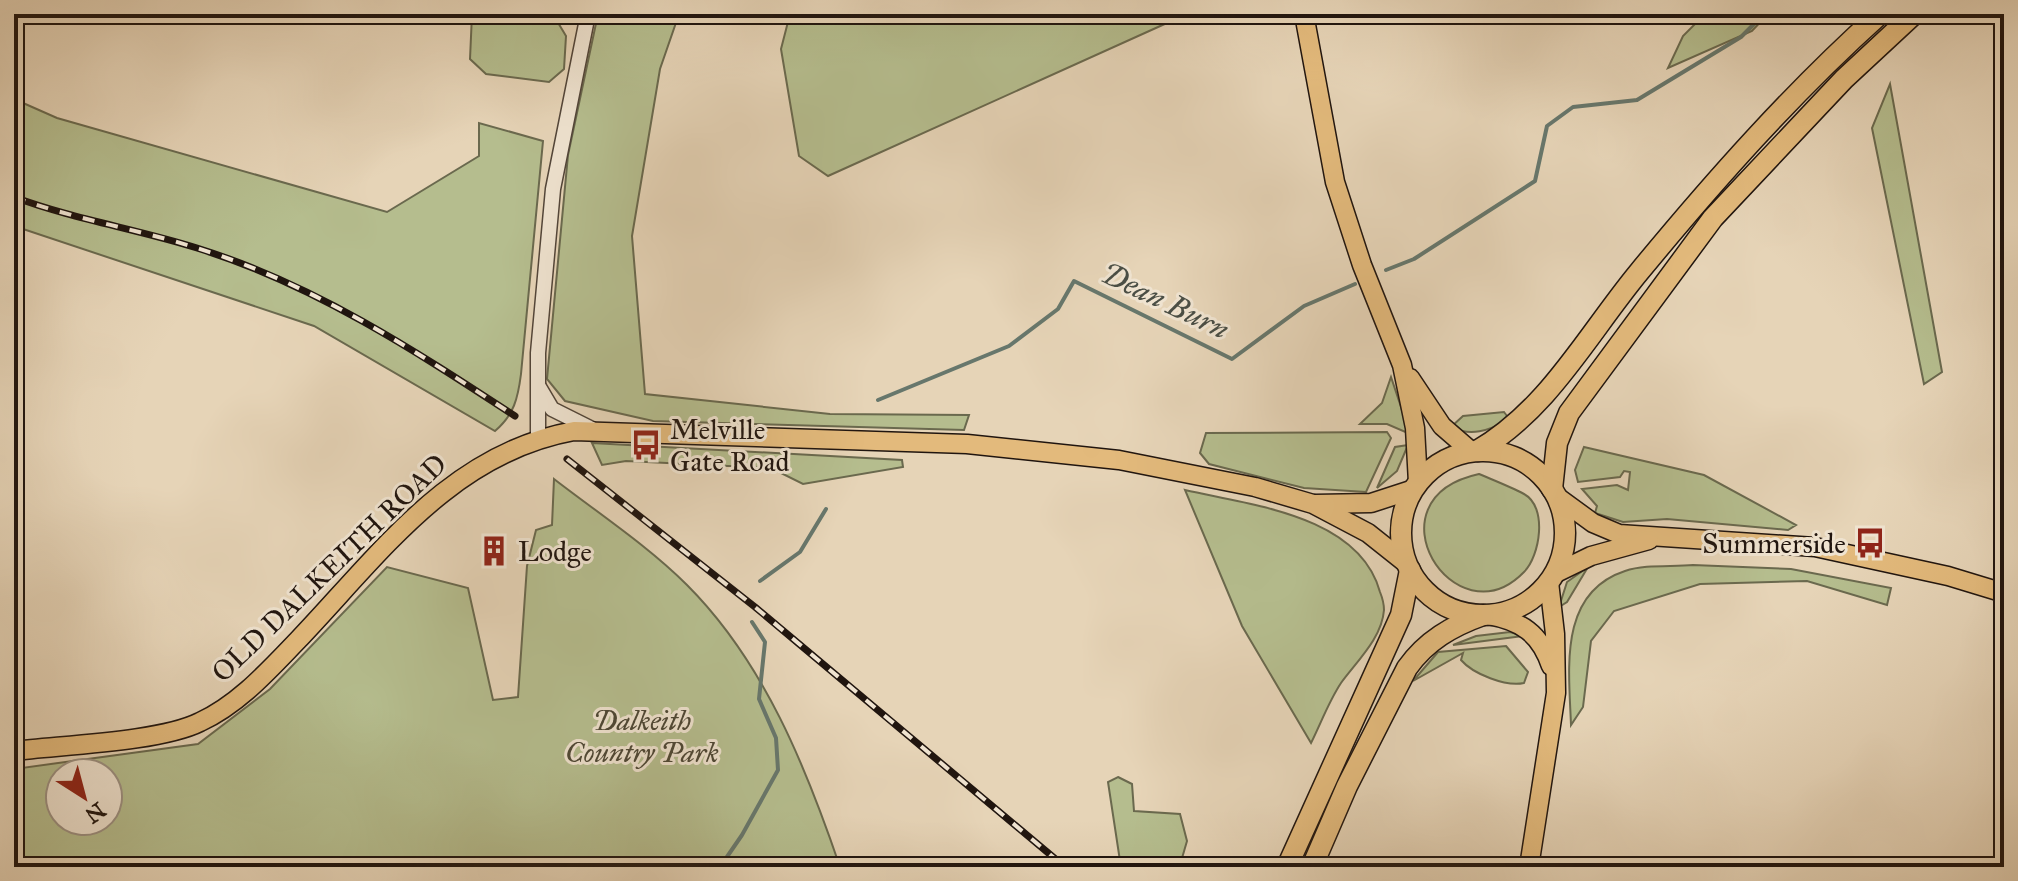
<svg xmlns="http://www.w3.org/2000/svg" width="2018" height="881" font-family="'IM FELL Great Primer',serif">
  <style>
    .green { fill: #b5bd8e; stroke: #6a694e; stroke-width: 2; fill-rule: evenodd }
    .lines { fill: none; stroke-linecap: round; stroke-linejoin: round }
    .stream { stroke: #67776c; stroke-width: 4 }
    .minor-casing { stroke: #524539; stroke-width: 17 }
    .major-casing { stroke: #20150f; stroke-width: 21 }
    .highway-casing { stroke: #20150f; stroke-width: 23 }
    .minor { stroke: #efe3d0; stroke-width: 14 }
    .major { stroke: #e3ba7c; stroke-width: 18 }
    .highway { stroke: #e3ba7c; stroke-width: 20 }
    .rail-casing { stroke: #20150f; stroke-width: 7 }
    .rail { stroke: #efe3d0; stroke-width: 4; stroke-dasharray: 12; stroke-linecap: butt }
    .labels { text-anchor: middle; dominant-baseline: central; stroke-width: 6; stroke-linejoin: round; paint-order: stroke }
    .poi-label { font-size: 28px; fill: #20150f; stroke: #efe3d0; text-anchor: start }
    .street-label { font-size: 28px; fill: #20150f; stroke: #efe3d0 }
    .park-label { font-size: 28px; font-style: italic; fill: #4d4735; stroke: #efe3d0 }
    .water-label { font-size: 30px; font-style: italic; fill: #4a4e45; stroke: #efe3d0 }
  </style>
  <rect width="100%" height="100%" fill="#e6d4b7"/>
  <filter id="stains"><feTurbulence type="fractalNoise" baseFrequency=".0025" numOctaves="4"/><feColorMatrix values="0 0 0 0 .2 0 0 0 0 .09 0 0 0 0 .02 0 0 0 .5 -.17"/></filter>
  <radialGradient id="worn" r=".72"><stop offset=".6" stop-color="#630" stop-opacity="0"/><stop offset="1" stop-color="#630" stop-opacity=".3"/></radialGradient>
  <!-- green -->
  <g class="green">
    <polygon points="472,14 554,16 566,36 564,69 549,82 486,74 470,59"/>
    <polygon points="598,14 679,14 660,69 632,236 645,394 830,414 969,415 964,430 653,421 565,401 547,379 568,155"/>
    <polygon points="790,14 1175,14 1178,18 828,176 799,156 781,49"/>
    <polygon points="1705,14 1768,14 1752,31 1668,68 1683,36"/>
    <polygon points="1890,84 1942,372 1924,384 1872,128"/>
    <path d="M14,99L57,118L387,212L479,156V123L543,141L521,374C518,398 514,415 495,431L314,326L14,226Z"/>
    <polygon points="1391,377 1410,434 1387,424 1360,424 1382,403"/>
    <path d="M1504,412L1510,420C1490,429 1473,438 1451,427L1463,416Z"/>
    <polygon points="1387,432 1391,438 1366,492 1304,488 1209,464 1200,453 1206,433"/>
    <polygon points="592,443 902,460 903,467 803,484 771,468 626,461 602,465"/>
    <polygon points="1408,445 1397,471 1377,488 1395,447"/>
    <polygon points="1584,447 1704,475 1796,525 1788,530 1667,519 1623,522 1595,513 1597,506 1582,489 1617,485 1628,490 1630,472 1624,471 1620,477 1578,482 1575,470"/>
    <path d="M1479,474C1493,480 1511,487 1524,494C1548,507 1540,556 1524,572C1455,643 1364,499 1479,474Z"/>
    <path d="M554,479C598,513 648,546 687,585C764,662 806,767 840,867H14V769L198,744L270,689L387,567L468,588L493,700L518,697L527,566L536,530L552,525ZM60,773H108V821H60Z"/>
    <path d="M1185,490C1250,505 1359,515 1380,592C1382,597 1384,604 1384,610C1382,638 1357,661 1341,683C1329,701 1321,723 1311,743L1242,626Z"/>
    <path d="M1693,565L1791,569L1891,588L1887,605L1807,581L1700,584L1614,611L1591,641L1583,707L1571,725C1569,669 1558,593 1625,571C1645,564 1672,567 1693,565Z"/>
    <polygon points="1588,567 1567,602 1559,607 1567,582"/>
    <polygon points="1510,632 1523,636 1453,645 1476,636"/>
    <path d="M1506,646L1528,672L1524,683C1506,687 1473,674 1461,660L1463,653L1413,681L1438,652Z"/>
    <polygon points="1118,777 1132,784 1134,811 1180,814 1187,841 1180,865 1128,867 1120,861 1108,782"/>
  </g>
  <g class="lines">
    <!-- stream -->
    <g class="stream">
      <polyline points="1386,270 1414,259 1535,181 1547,126 1573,107 1637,100 1741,37 1764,14"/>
      <polyline points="878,400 1009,346 1058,309 1074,281 1232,359 1304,306 1355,284"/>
      <polyline points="760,581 800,552 826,509"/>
      <polyline points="720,867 742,835 778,770 776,738 759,699 765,642 752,622"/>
    </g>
    <!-- minor casing -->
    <g class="minor-casing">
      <g id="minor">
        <polyline points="539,387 552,409 592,429"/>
        <polyline points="538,437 538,353 553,189 588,14"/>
      </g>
    </g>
    <!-- major casing -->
    <g class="major-casing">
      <g id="major">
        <polyline points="1304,14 1335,182 1362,265 1402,365 1415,428 1418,483"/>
        <polyline points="1410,378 1442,426 1472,452"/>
        <polyline points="1556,496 1593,523 1619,534 1815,547 1948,576 2004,593"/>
        <polyline points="1315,504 1371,503 1414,489"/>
        <polyline points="1554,574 1591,556 1649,540"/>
        <path d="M1488,615C1521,621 1540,633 1551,666"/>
        <path d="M14,751C62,745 160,742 200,722C239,704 269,670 298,640C380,554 451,453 574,431L967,444L1119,460L1255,487L1313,504L1368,533L1407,564"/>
        <polyline points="1529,867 1556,693 1555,634 1549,582"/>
      </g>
    </g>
    <!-- highway casing -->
    <g class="highway-casing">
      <g id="highway">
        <path d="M1477,451C1549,409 1587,335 1639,272C1714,181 1792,93 1880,14"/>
        <circle cx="1483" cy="533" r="82"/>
        <polyline points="1552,489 1557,443 1569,413 1713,218 1844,79 1914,14"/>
        <polyline points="1287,867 1401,615 1410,570"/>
        <path d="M1312,867L1347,786L1407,668C1426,641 1452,626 1483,615"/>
      </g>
    </g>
    <!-- minor -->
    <use href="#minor" class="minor"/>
    <!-- major -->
    <use href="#major" class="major"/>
    <!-- highway -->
    <use href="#highway" class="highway"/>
    <!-- rail casing -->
    <g class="rail-casing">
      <g id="rail">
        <path d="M14,197C73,219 137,229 197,248C313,284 414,350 515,416"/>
        <polyline points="567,459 755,607 1065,867"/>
      </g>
    </g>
    <!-- rail -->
    <use href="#rail" class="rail"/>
  </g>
  <!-- icons -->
  <defs>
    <g id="bus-bare" transform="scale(2.4)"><path d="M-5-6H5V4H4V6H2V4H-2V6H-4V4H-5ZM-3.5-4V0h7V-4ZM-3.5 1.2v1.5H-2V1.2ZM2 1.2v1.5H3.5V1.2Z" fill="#8f2418" stroke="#efe3d0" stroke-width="2.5" paint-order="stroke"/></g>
    <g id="building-bare" transform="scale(2.4)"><path d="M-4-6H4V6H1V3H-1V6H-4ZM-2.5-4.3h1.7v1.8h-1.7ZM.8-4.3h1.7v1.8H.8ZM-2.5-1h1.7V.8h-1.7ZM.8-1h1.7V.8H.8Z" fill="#8f2418" stroke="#efe3d0" stroke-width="2.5" paint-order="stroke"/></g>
  </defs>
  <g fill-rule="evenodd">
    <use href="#bus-bare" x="646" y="445"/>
    <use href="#bus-bare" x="1870" y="543"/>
    <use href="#building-bare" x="494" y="551"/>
  </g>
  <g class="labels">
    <!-- poi labels -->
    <g class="poi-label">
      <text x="670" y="429">Melville<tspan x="670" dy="32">Gate Road</tspan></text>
      <text x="1846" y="543" text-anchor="end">Summerside</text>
      <text x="518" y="551">Lodge</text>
    </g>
    <!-- street labels -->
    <g class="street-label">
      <text transform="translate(329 568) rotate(-44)">OLD DALKEITH ROAD</text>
    </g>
    <!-- park labels -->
    <g class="park-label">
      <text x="642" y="720">Dalkeith<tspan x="642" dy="32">Country Park</tspan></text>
    </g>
    <!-- water labels -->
    <g class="water-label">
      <text transform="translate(1165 301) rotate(26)">Dean Burn</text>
    </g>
  </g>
  <!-- margin -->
  <rect width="2018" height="881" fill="none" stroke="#e6d4b7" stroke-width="48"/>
  <rect x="16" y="16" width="1986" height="849" fill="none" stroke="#20150f" stroke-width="4"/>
  <rect x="24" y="24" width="1970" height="833" fill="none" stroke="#20150f" stroke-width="2"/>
  <!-- north arrow -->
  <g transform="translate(84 797) rotate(144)"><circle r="38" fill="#efe3d0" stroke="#9c9183" stroke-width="2"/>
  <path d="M0-6L14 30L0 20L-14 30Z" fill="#8f2418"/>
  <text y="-12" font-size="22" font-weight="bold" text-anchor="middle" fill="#20150f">N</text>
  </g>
  <rect width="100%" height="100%" filter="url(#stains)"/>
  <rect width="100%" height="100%" fill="url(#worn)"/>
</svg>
